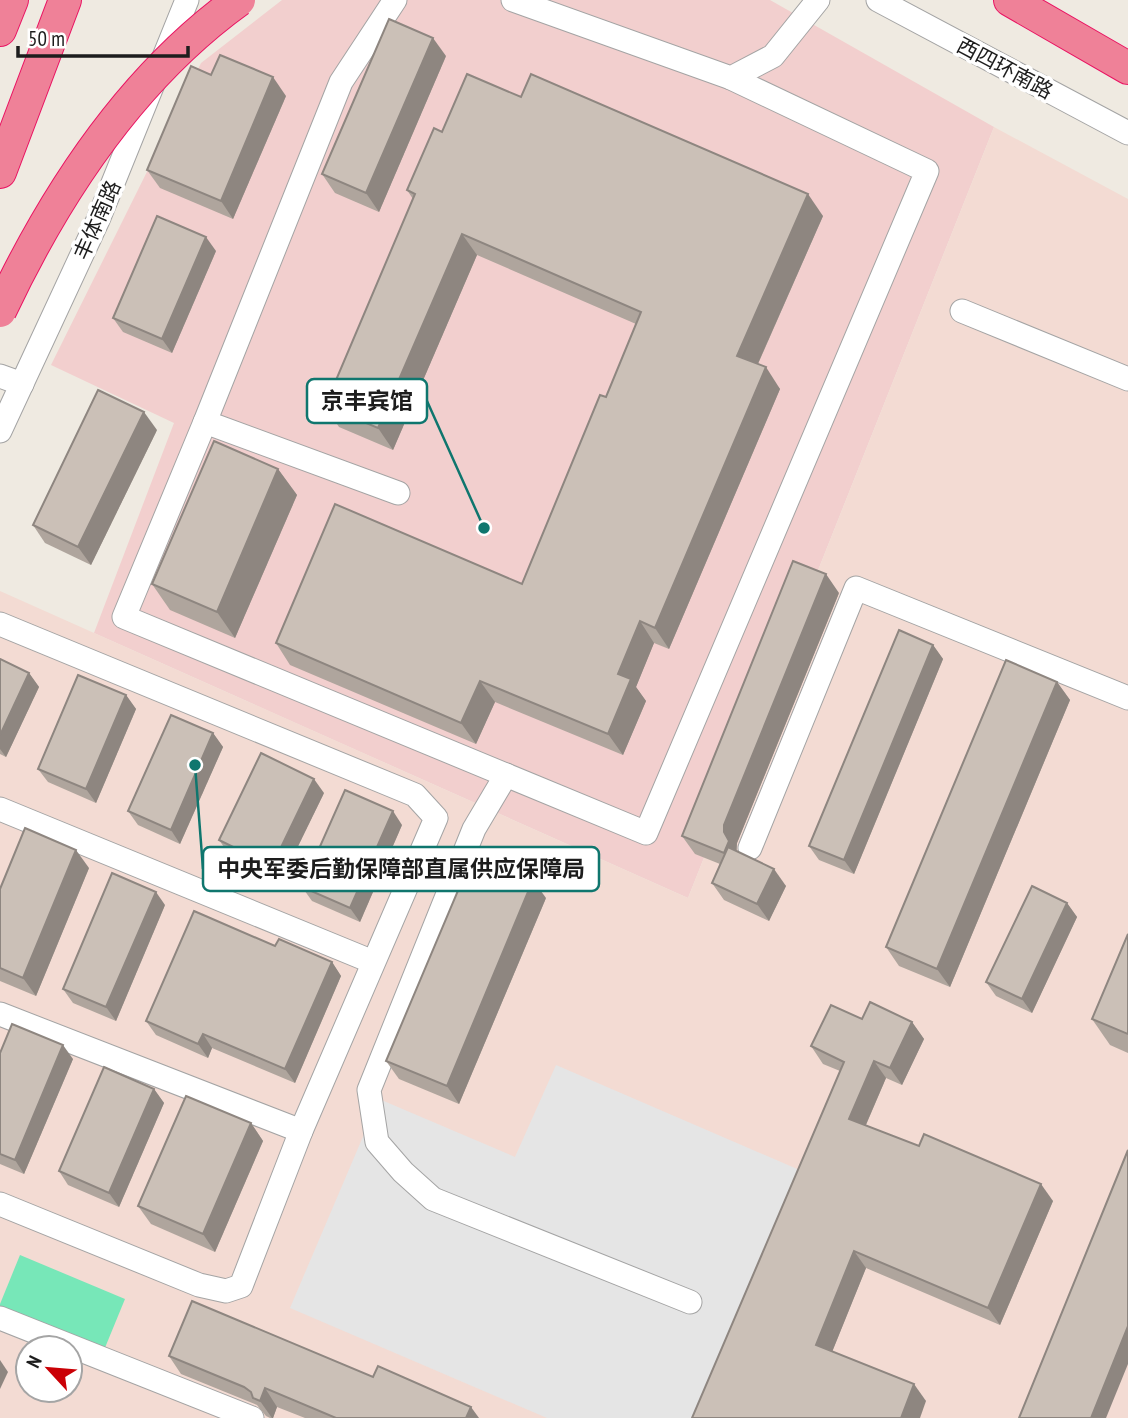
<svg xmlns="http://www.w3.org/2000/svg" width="1128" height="1418" font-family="'PT Sans Narrow','Noto Sans SC',sans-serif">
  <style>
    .commercial { fill: #f2cfce }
    .military { fill: #f3dbd3; fill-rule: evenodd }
    .pitch { fill: #77e7b8 }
    .parking { fill: #e5e5e5 }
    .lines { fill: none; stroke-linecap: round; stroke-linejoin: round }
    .minor-casing { stroke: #a4a4a4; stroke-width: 25 }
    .highway-casing { stroke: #e91362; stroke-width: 34 }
    .minor { stroke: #fff; stroke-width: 23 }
    .highway { stroke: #ef8198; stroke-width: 32 }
    .highway-bridge-casing { stroke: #e91362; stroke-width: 34; stroke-linecap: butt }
    .highway-bridge { stroke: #ef8198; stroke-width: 32 }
    .wall { fill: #afa59d }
    .shaded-wall { fill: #8e8680 }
    .building { fill: #cbc0b7; stroke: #8e8680; stroke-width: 2 }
    .labels { text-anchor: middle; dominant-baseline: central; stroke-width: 7; stroke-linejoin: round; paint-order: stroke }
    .street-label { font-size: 21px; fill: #1d1d1d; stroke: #fff }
    .leader { fill: none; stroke: #0f766e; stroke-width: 2.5 }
    .callout-dot { fill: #0f766e; stroke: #fff; stroke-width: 2.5 }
    .callout { fill: #fff; stroke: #0f766e; stroke-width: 2.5 }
    .callout-label { font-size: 23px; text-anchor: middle; font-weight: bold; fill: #1d1d1d }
  </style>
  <rect width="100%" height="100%" fill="#efeae1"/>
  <!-- commercial -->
  <polygon class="commercial" points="282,0 770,0 994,127 688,898 94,633 174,423 51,365 201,63"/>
  <!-- military -->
  <path class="military" d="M994,127L1128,199V1418H0V591L688,898ZM28,1348H70V1390H28Z"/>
  <!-- pitch -->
  <polygon class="pitch" points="20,1255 125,1299 102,1355 0,1313 0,1304"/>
  <!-- parking -->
  <polygon class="parking" points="556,1065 811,1175 707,1418 547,1418 290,1308 379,1099 515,1157"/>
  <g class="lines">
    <!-- minor casing -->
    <g class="minor-casing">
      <g id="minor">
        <polyline points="395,0 341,82 205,422 398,493"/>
        <polyline points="513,0 731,78 773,56 818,0"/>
        <polyline points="878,0 1128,133"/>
        <polyline points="962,311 1128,379"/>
        <polyline points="0,376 22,384"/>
        <polyline points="205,422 124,617 646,833 927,171 731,78"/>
        <polyline points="0,431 98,220 187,0"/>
        <polyline points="0,624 415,795 436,818 301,1131 241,1286 226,1291 199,1285 0,1204"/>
        <polyline points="506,775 474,829 369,1090 377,1142 403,1172 433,1199 690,1302"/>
        <polyline points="0,809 373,962"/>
        <polyline points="750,848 856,588 1128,698"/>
        <polyline points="0,1014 301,1131"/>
        <polyline points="0,1318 252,1418"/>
      </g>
    </g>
    <!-- highway casing -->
    <g class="highway-casing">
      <g id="highway">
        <polyline points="1010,0 1128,68"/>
        <polyline points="0,30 12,0"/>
        <polyline points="0,172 65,0"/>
      </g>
    </g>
    <!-- minor -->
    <use href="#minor" class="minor"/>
    <!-- highway -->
    <use href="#highway" class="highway"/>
    <!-- highway-bridge casing -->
    <g class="highway-bridge-casing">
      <path id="highway-bridge" d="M0,311C56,192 132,77 239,0"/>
    </g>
    <!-- highway-bridge -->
    <use href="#highway-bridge" class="highway-bridge"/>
  </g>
  <!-- wall -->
  <g class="wall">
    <polygon points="446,56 379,212 335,193 322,174"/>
    <polygon points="286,96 233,219 160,188 147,170"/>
    <polygon points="521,97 823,216 758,364 780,389 669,649 654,643 636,687 646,701 623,755 495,702 476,744 290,665 276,643 522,584 606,397 636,324 477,255 393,450 339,427 325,406 413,199 407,190 442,132"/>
    <polygon points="216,251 172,353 123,332 113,318"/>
    <polygon points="157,430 91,565 45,543 33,525"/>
    <polygon points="278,469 297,495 235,638 170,610 152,584"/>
    <polygon points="839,593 737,843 737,852 786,886 769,921 724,900 712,883 720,864 695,854 682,836"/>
    <polygon points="933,645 943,659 854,874 819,860 809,846"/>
    <polygon points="0,659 29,673 39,687 6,757 0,754"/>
    <polygon points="1057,682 1070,700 950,987 899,966 886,947"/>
    <polygon points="126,695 136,709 96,803 48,782 38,769"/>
    <polygon points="213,733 223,747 180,844 138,825 128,811"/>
    <polygon points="324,793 282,879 229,854 219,840"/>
    <polygon points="402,825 360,922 312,901 302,887"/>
    <polygon points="89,868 36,996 0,981 0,889"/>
    <polygon points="546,898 459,1104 399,1079 386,1061"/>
    <polygon points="1067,903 1077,917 1032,1013 996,996 986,982"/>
    <polygon points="165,905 116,1021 73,1003 63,989"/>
    <polygon points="1128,934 1128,1053 1110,1045 1092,1019"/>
    <polygon points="275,946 332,962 341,976 295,1083 212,1048 208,1058 156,1035 146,1021"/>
    <polygon points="862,1019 912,1022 924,1039 902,1085 886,1078 866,1125 1053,1201 1000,1325 866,1268 832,1352 926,1401 692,1418 840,1071 823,1064 811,1046"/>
    <polygon points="0,1053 73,1059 24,1174 0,1164"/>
    <polygon points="154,1089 164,1103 119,1207 68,1185 59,1171"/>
    <polygon points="251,1123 263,1141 215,1252 151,1224 138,1206"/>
    <polygon points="169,1356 373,1377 479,1418 305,1418 277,1407 273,1418 270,1418 266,1416 257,1405 181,1374"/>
  </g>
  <!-- shaded-wall -->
  <g class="shaded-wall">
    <polygon points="433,38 446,56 379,212 366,193"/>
    <polygon points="273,77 286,96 233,219 221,201"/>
    <polygon points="808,194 823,216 752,377 737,356"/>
    <polygon points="462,234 477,255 393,450 378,428"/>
    <polygon points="206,237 216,251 172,353 162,339"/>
    <polygon points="766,367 780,389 669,649 655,628"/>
    <polygon points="144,412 157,430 91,565 78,547"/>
    <polygon points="278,469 297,495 235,638 217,612"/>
    <polygon points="826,574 839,593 737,843 736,851 742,859 737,871 724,853 724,825"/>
    <polygon points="640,621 654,643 636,687 646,701 623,755 608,734 618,674"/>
    <polygon points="933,645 943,659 854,874 844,860"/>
    <polygon points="29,673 39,687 6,757 0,749 0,735"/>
    <polygon points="480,681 495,702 476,744 461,723"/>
    <polygon points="1057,682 1070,700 950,987 937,969"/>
    <polygon points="126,695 136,709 96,803 86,789"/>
    <polygon points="213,733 223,747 180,844 171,830"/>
    <polygon points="314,779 324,793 282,879 272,866"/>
    <polygon points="393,811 402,825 360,922 350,908"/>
    <polygon points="76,850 89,868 36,996 23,978"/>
    <polygon points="774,869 786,886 769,921 757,904"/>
    <polygon points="533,880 546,898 459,1104 447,1086"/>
    <polygon points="156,892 165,905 116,1021 106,1007"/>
    <polygon points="1067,903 1077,917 1032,1013 1022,999"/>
    <polygon points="332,962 341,976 295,1083 285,1069"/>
    <polygon points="912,1022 924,1039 902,1085 890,1068"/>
    <polygon points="203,1034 212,1048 208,1058 198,1044"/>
    <polygon points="63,1045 73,1059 24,1174 15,1160"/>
    <polygon points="874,1061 886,1078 861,1136 849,1119"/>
    <polygon points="154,1089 164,1103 119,1207 109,1193"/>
    <polygon points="251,1123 263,1141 215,1252 203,1234"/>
    <polygon points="1041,1184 1053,1201 1000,1325 988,1308"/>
    <polygon points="854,1251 866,1268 828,1362 816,1345"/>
    <polygon points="1128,1326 1128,1364 1106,1418 1091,1418"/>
    <polygon points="0,1360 8,1372 0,1389"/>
    <polygon points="914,1384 926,1401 920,1418 901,1418"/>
    <polygon points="265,1388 277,1407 273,1418 272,1418 260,1401"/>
    <polygon points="471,1407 479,1418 466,1418"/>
  </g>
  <!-- building -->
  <g class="building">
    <polygon points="389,19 433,38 366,193 322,174"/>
    <polygon points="220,55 273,77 221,201 147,170 191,66 211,75"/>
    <polygon points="467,74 521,97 531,74 808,194 737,356 766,367 655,628 640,621 618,674 631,679 608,734 480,681 461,723 276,643 335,504 522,584 600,395 606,397 641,312 462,234 378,428 325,406 415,194 407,190 434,128 442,132"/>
    <polygon points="157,216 206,237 162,339 113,318"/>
    <polygon points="98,390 144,412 78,547 33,525"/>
    <polygon points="214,441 278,469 217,612 152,584"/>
    <polygon points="793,561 826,574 724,825 724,832 729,841 724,853 682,836"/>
    <polygon points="899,630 933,645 844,860 809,846"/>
    <polygon points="0,659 29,673 0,735"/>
    <polygon points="1006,660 1057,682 937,969 886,947"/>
    <polygon points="78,675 126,695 86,789 38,769"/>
    <polygon points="171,715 213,733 171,830 128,811"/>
    <polygon points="261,753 314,779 272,866 219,840"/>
    <polygon points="345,790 393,811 350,908 302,887"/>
    <polygon points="25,828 76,850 23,978 0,968 0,889"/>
    <polygon points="728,847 774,869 757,904 712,883"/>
    <polygon points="473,855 533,880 447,1086 386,1061"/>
    <polygon points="112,873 156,892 106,1007 63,989"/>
    <polygon points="1032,886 1067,903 1022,999 986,982"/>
    <polygon points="194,911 275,946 279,939 332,962 285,1069 203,1034 198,1044 146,1021"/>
    <polygon points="1128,934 1128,1034 1092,1019"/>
    <polygon points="870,1002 912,1022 890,1068 874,1061 849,1119 919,1146 924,1134 1041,1184 988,1308 854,1251 816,1345 914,1384 901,1418 692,1418 844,1062 811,1046 831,1005 862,1019"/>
    <polygon points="12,1024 63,1045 15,1160 0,1154 0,1053"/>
    <polygon points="104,1067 154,1089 109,1193 59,1171"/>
    <polygon points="186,1096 251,1123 203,1234 138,1206"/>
    <polygon points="1128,1150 1128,1326 1091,1418 1019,1418"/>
    <polygon points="192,1301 373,1377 378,1366 471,1407 466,1418 336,1418 265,1388 260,1401 253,1398 251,1392 244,1387 169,1356"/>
  </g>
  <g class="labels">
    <!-- street labels -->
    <g class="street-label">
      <text transform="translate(1005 68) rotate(28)">西四环南路</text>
      <text transform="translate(97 220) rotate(-66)">丰体南路</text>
    </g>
  </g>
  <!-- callouts -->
  <path class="leader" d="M484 528L427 401M195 765L203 869"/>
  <g class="callout-dot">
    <circle cx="484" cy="528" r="7"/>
    <circle cx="195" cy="765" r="7"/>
  </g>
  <g class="callout">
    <rect x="307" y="379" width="120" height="44" rx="7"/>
    <rect x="203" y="847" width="396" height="44" rx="7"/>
  </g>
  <g class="callout-label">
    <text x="367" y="409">京丰宾馆</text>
    <text x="401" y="877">中央军委后勤保障部直属供应保障局</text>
  </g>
  <!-- north arrow -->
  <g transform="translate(49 1369) rotate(296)"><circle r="33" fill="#ffffff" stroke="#a5a5a5" stroke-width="2"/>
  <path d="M0-5L12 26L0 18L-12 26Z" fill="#ca0006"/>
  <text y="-10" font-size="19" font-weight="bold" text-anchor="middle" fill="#1d1d1d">N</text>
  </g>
  <!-- scale -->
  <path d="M18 46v10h170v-10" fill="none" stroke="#1d1d1d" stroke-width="3.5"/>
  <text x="28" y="46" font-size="21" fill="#1d1d1d" stroke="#ffffff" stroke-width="5" paint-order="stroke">50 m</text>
</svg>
